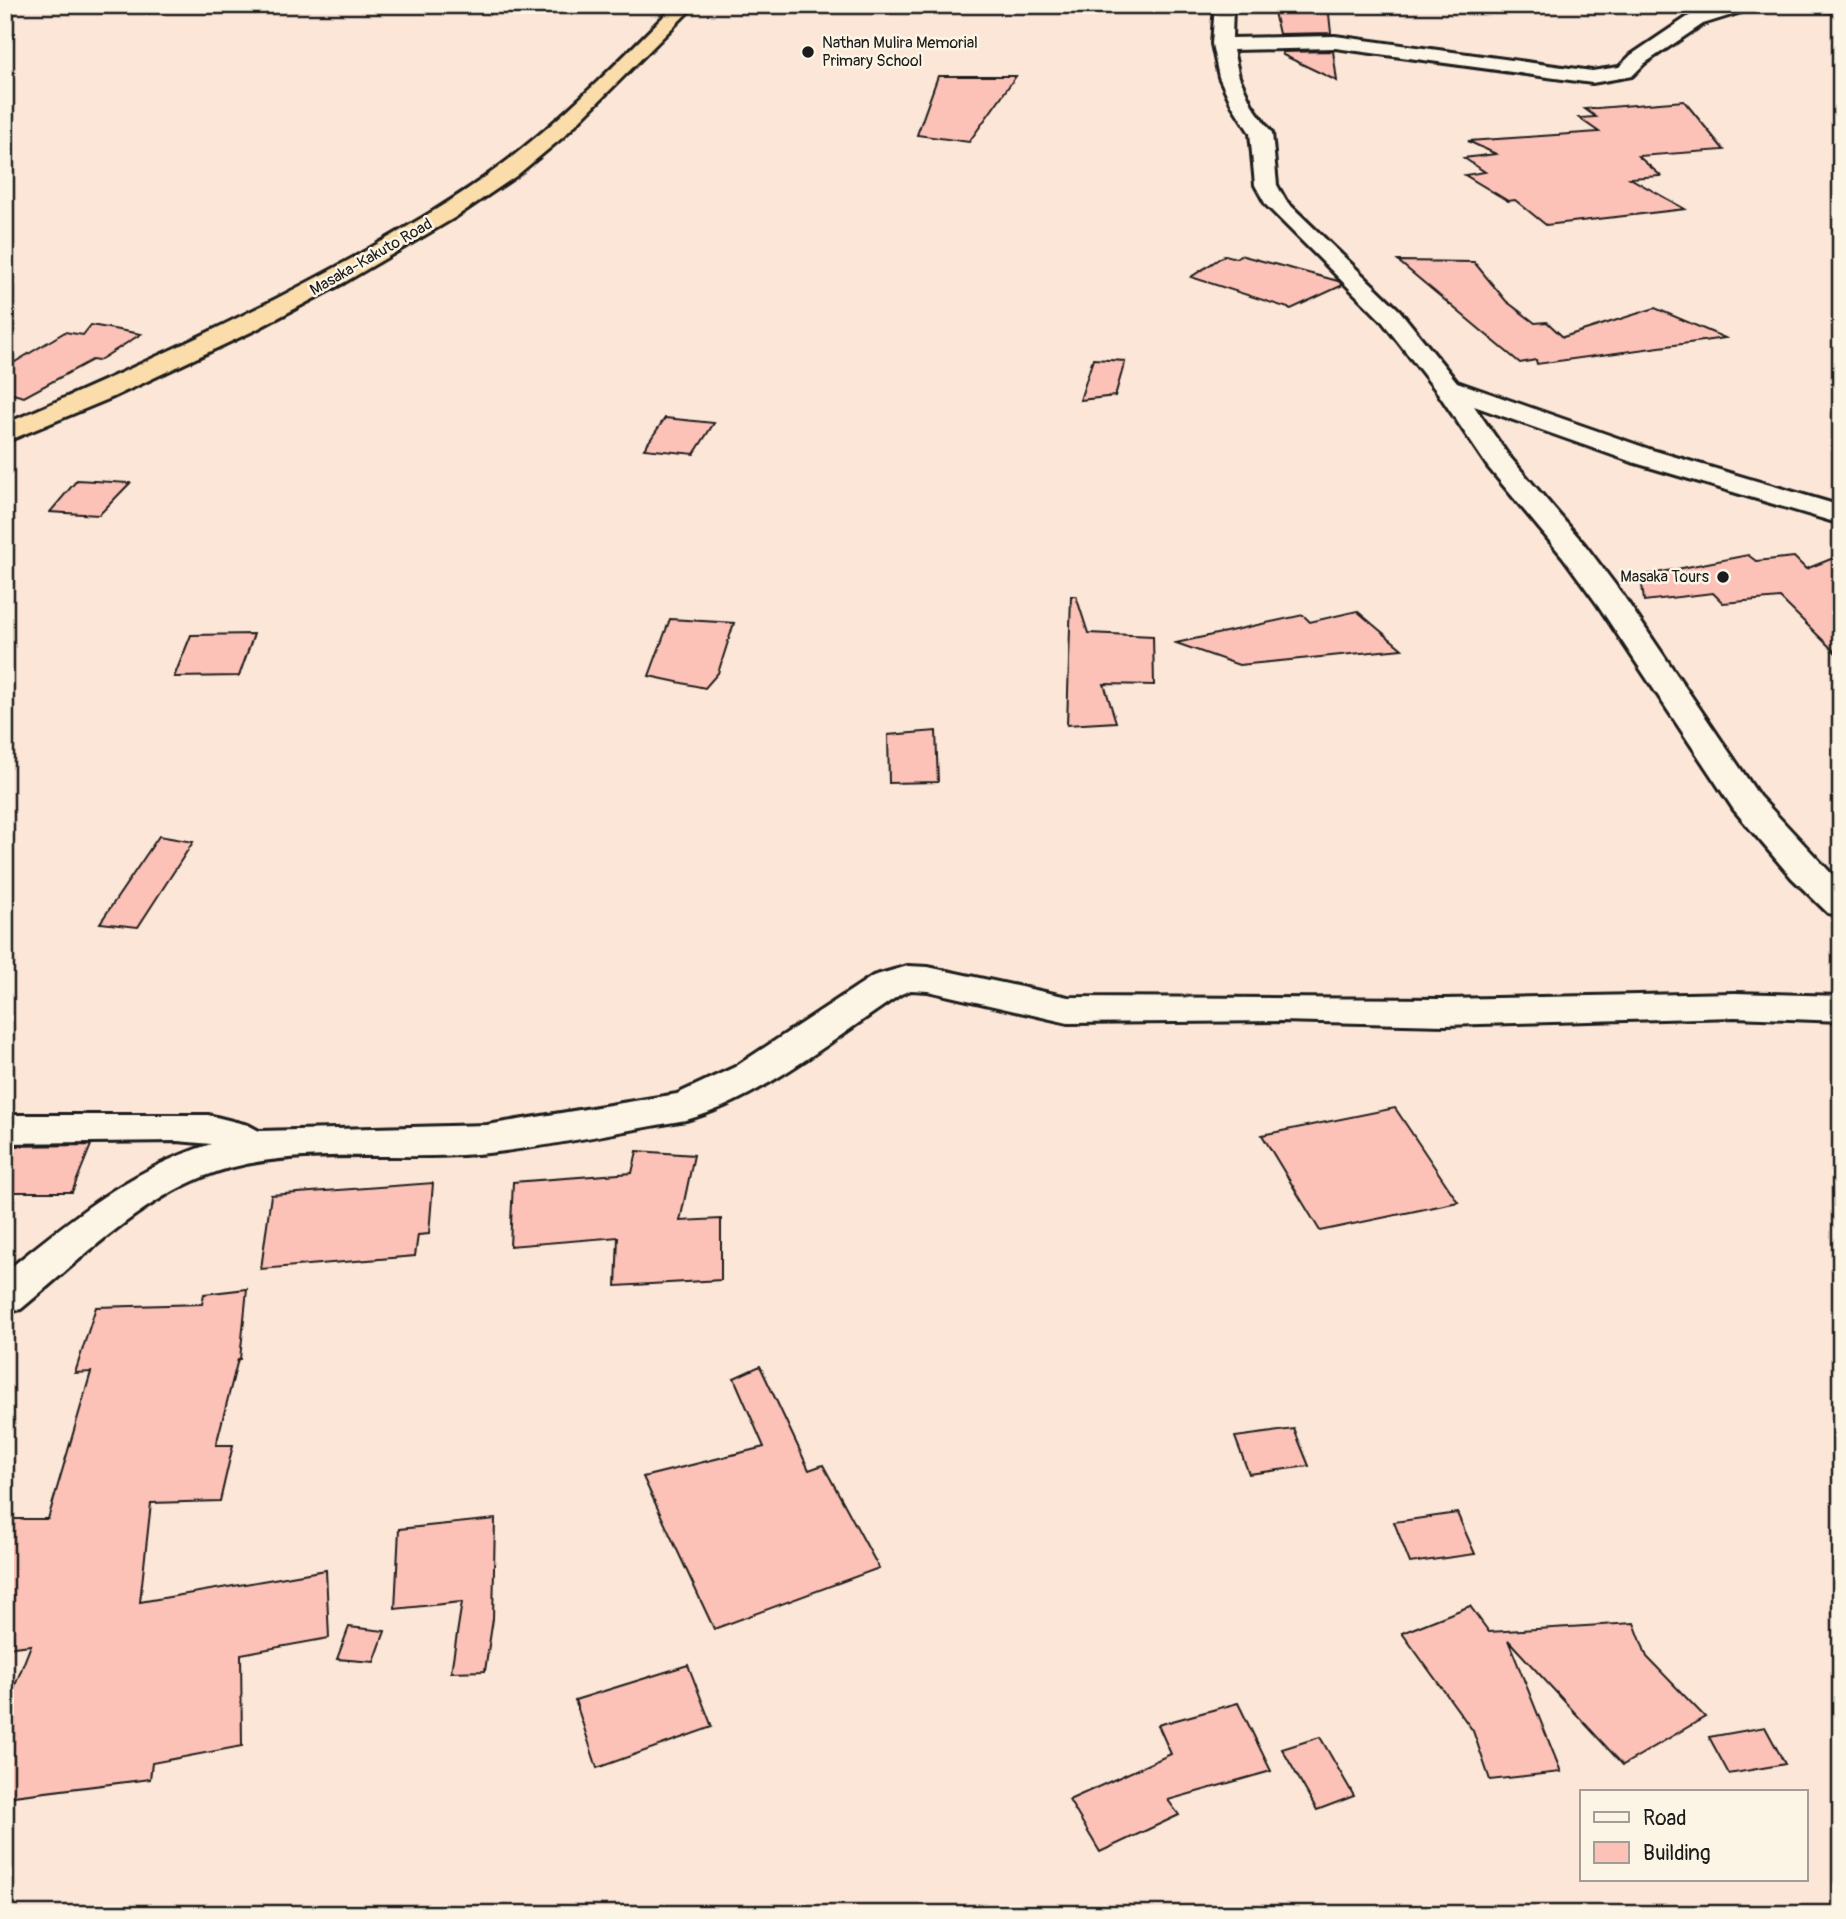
<svg xmlns="http://www.w3.org/2000/svg" width="1846" height="1919" font-family="Pangolin,sans-serif">
  <style>
    .building { fill: #fdc2b7; stroke: #1c1c1c; stroke-width: 2 }
    .lines { fill: none; stroke-linecap: round; stroke-linejoin: round }
    .street-casing { stroke: #1c1c1c; stroke-width: 6 }
    .highway-casing { stroke: #1c1c1c; stroke-width: 6 }
    .street { fill: #fcf5e5; fill-rule: evenodd }
    .highway { fill: #fbddab; fill-rule: evenodd }
    .poi-dot { fill: #1c1c1c; stroke: #fcf5e5; stroke-width: 2.5 }
    .labels { text-anchor: middle; dominant-baseline: central; stroke-width: 5; stroke-linejoin: round; paint-order: stroke }
    .far-poi-label { font-size: 16px; fill: #1c1c1c; stroke: #fcf5e5; text-anchor: start }
    .far-street-label { font-size: 16px; fill: #1c1c1c; stroke: #fcf5e5 }
  </style>
  <rect width="100%" height="100%" fill="#fce6d7"/>
  <filter id="ink" filterUnits="userSpaceOnUse"><feTurbulence type="fractalNoise" baseFrequency=".0143" numOctaves="2"/><feDisplacementMap in="SourceGraphic" scale="14" xChannelSelector="R" yChannelSelector="G"/><feConvolveMatrix kernelMatrix="1 2 1 2 8 2 1 2 1" color-interpolation-filters="sRGB"/></filter>
  <g filter="url(#ink)">
    <!-- building -->
    <g class="building">
      <polygon points="1283,5 1328,5 1331,33 1279,34 1274,12 1283,12"/>
      <polygon points="1333,51 1337,81 1283,55 1282,52"/>
      <polygon points="938,76 1016,76 969,142 917,135"/>
      <polygon points="1684,101 1724,150 1638,156 1661,176 1630,178 1685,209 1546,225 1515,200 1508,201 1465,175 1485,172 1464,158 1496,154 1468,141 1599,132 1579,118 1596,117 1585,109"/>
      <polygon points="1225,255 1236,258 1240,255 1338,281 1343,285 1291,309 1191,277"/>
      <polygon points="1398,261 1474,262 1506,301 1535,323 1547,322 1563,337 1655,308 1725,338 1537,364 1536,360 1520,363"/>
      <polygon points="91,325 141,334 98,361 92,360 24,397 5,392 5,368 65,332 83,335"/>
      <polygon points="1093,359 1125,361 1115,396 1080,400"/>
      <polygon points="665,418 714,423 694,454 644,449"/>
      <polygon points="77,480 130,483 99,515 50,512"/>
      <polygon points="1748,555 1756,561 1794,557 1806,569 1841,555 1841,658 1780,598 1723,603 1713,593 1644,601 1641,576"/>
      <polygon points="1071,596 1076,596 1088,633 1153,636 1154,685 1104,684 1116,722 1067,725"/>
      <polygon points="1357,611 1402,649 1239,665 1176,643 1303,615 1310,622"/>
      <polygon points="670,619 734,623 718,673 705,688 649,676"/>
      <polygon points="254,634 239,676 174,677 191,635"/>
      <polygon points="936,731 938,782 889,783 888,735"/>
      <polygon points="159,836 193,842 138,927 100,923"/>
      <polygon points="1395,1108 1458,1202 1320,1231 1262,1135"/>
      <polygon points="91,1145 72,1192 5,1192 5,1146"/>
      <polygon points="637,1151 694,1155 680,1221 721,1219 721,1280 616,1286 618,1237 510,1246 513,1182 632,1173"/>
      <polygon points="433,1183 429,1234 418,1235 415,1256 261,1269 271,1195"/>
      <polygon points="247,1289 240,1359 238,1359 216,1445 233,1445 220,1501 151,1503 140,1602 326,1570 329,1638 241,1654 242,1746 152,1763 150,1779 5,1797 5,1711 31,1645 5,1648 5,1519 48,1519 91,1372 75,1373 96,1307 202,1304 204,1294"/>
      <polygon points="760,1366 809,1470 823,1465 879,1568 714,1629 643,1477 764,1447 734,1378"/>
      <polygon points="1294,1429 1309,1466 1249,1474 1235,1437"/>
      <polygon points="1457,1513 1475,1554 1410,1563 1394,1522"/>
      <polygon points="495,1519 493,1619 485,1671 451,1672 462,1602 395,1609 399,1529"/>
      <polygon points="1470,1606 1489,1632 1634,1623 1647,1657 1705,1717 1623,1765 1508,1640 1561,1772 1490,1780 1473,1731 1402,1633"/>
      <polygon points="349,1627 385,1631 374,1662 337,1659"/>
      <polygon points="688,1665 712,1727 597,1768 575,1700"/>
      <polygon points="1238,1703 1271,1771 1168,1800 1179,1815 1100,1852 1069,1800 1171,1754 1158,1725"/>
      <polygon points="1765,1727 1785,1764 1729,1774 1709,1737"/>
      <polygon points="1320,1737 1354,1796 1317,1810 1282,1749"/>
    </g>
    <g class="lines">
      <!-- street casing -->
      <g class="street-casing">
        <g id="street">
          <polygon points="1215,5 1233,5 1232,38 1335,36 1592,71 1619,67 1631,55 1689,16 1724,5 1753,5 1751,9 1703,24 1645,63 1632,76 1592,83 1335,48 1233,50 1239,77 1252,105 1272,133 1277,185 1286,201 1399,310 1457,382 1652,450 1841,506 1841,524 1632,462 1474,406 1508,455 1585,545 1622,594 1759,796 1841,884 1841,916 1828,913 1792,878 1734,810 1598,605 1563,557 1488,467 1438,393 1381,320 1266,205 1255,185 1250,133 1232,105 1219,77 1212,44"/>
          <polygon points="1817,5 1841,5 1841,13 1819,9"/>
          <path d="M908,966L928,967L1068,997L1445,999L1735,993L1841,996V1021L1735,1017L1445,1025L1280,1021L1068,1023L928,991L911,990L901,994C837,1036 760,1100 686,1120C620,1131 554,1146 488,1153C398,1163 288,1143 205,1176C135,1204 78,1262 21,1309L5,1313V1272C73,1218 126,1171 211,1144L177,1141L5,1143V1115H208L248,1125L259,1131L487,1125L677,1094L735,1067L873,976Z"/>
        </g>
      </g>
      <!-- highway casing -->
      <g class="highway-casing">
        <path id="highway" d="M675,5H695L563,137L516,176L454,218L345,282L253,331L111,398L5,442V424C126,372 245,318 360,254C407,227 455,200 499,167C563,119 619,61 675,5Z"/>
      </g>
      <!-- street -->
      <use href="#street" class="street"/>
      <!-- highway -->
      <use href="#highway" class="highway"/>
    </g>
  </g>
  <!-- markers -->
  <g class="poi-dot">
    <circle cx="808" cy="52" r="7"/>
    <circle cx="1723" cy="577" r="7"/>
  </g>
  <g class="labels">
    <!-- far-poi labels -->
    <g class="far-poi-label">
      <text x="822" y="43">Nathan Mulira Memorial<tspan x="822" dy="18">Primary School</tspan></text>
      <text x="1709" y="577" text-anchor="end">Masaka Tours</text>
    </g>
    <!-- far-street labels -->
    <g class="far-street-label">
      <text transform="translate(371 257) rotate(-30)">Masaka-Kakuto Road</text>
    </g>
  </g>
  <!-- margin -->
  <rect width="1846" height="1919" fill="none" stroke="#fcf5e5" stroke-width="28"/>
  <rect x="14" y="14" width="1818" height="1891" fill="none" stroke="#1c1c1c" stroke-width="2.5" filter="url(#ink)"/>
  <!-- legend -->
  <rect x="1580" y="1790" width="228" height="91" fill="#fcf5e5" stroke="#a29e95" stroke-width="2"/>
  <rect x="1594" y="1812" width="35" height="10" fill="#fcf5e5" stroke="#a29e95" stroke-width="2"/>
  <text x="1643" y="1825" font-size="21" fill="#1c1c1c">Road</text>
  <rect x="1594" y="1842" width="35" height="21" fill="#fdc2b7" stroke="#a29e95" stroke-width="2"/>
  <text x="1643" y="1860" font-size="21" fill="#1c1c1c">Building</text>
</svg>
